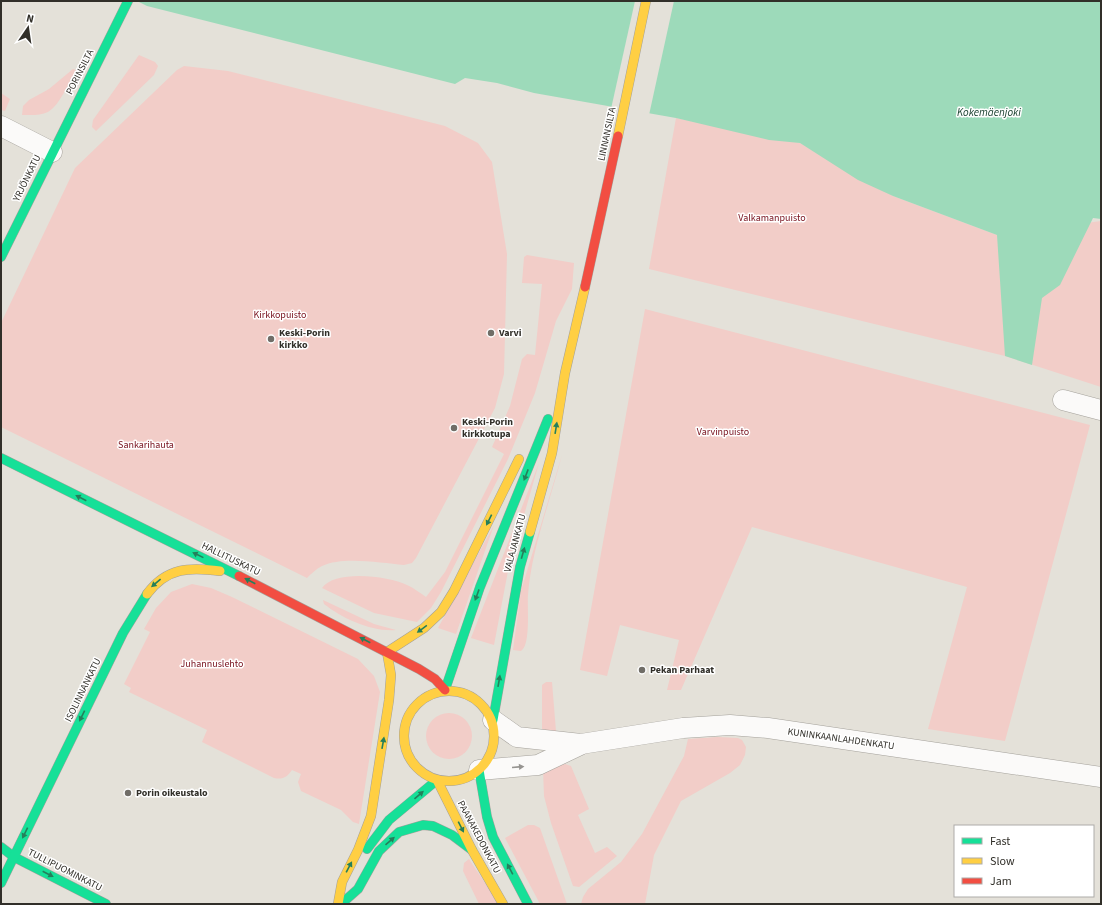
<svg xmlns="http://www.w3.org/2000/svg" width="1102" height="905" font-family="'Source Sans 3',sans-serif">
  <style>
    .green { fill: #f2cdc8 }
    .water { fill: #9ddaba }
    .pier { fill: #e4e1d9 }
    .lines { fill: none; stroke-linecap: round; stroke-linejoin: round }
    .street-casing { stroke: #a4a19b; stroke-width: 21 }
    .fast-casing { stroke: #a4a19b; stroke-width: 10 }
    .slow-casing { stroke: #a4a19b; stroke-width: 10 }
    .jam-casing { stroke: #a4a19b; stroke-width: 10 }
    .street { stroke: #fbfaf9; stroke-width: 20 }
    .fast { stroke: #16e098; stroke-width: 9 }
    .slow { stroke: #ffcf43; stroke-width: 9 }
    .jam { stroke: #f24e42; stroke-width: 9 }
    .oneway { fill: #257f5b }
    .oneway2 { fill: #969491 }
    .poi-dot { fill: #706d67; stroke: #fff; stroke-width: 1.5 }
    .labels { text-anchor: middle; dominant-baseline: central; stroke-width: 3; stroke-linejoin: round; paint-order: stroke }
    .street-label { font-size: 10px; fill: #312f29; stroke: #fff }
    .park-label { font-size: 10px; fill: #77101c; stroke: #fff }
    .poi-label { font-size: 10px; font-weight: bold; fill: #312f29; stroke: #fff; text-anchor: start }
    .water-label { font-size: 11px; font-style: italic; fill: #1b4130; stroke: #fff }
  </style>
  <rect width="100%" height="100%" fill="#e4e1d9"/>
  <!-- green -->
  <g class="green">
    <polygon points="139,55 155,62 158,66 154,75 96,131 92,127 93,120"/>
    <path d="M184,66L228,71L445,126L478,143L492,162L507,254L504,374L495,408L416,558L412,563L404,565C381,563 343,556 322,566C316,569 311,574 307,578L1,427V323L75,168L177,70Z"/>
    <path d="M73,69L76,70C68,83 61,104 48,112C40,116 30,115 22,115L23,106L29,100L49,89Z"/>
    <polygon points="1,93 10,99 5,111 1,110"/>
    <polygon points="676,118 800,143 893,196 997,235 1101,221 1101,387 1005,356 649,269"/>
    <path d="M527,255L574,263L572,289L556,321L535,393L508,459L441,592L431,608L417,622L374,613L322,588C335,569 389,576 407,585C414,588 420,593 426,597L445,572L504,454L492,447L510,406L522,359L527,354L535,355L542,284L522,283L524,257Z"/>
    <polygon points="645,309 1090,425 1005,741 928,729 967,587 752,527 681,690 667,690 679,640 620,625 607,676 580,670"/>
    <path d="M562,455C551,498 531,551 528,595C527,607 531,645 521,651L513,650L521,591Z"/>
    <polygon points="539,463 508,571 494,645 471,638"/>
    <polygon points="494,525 456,634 438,628"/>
    <path d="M192,584L211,588L232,597L358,659L374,676L380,692L359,824L353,822L341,810L301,791L298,782L301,774L292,770C287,777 283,780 274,778L202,742L207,730L129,692L131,688L124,684L150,632L144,629L156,608L171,592Z"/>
    <path d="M323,600L374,624L396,630C372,632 343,619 324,604Z"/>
    <polygon points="546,682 552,682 556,731 542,732 542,685"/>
    <circle cx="449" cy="736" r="23"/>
    <polygon points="718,737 738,738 742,740 746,747 745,755 740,765 730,773 681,801 654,855 645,904 581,904 583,897 588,889 621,862 642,834 684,756 688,739"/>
    <polygon points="565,764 571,766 589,809 578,815 595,853 607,847 617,856 579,887 573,886 551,823 544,796 543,769"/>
    <polygon points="528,825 534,825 540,828 567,904 540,904 505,838"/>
    <polygon points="469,859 499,904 479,904 463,871 464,863"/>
  </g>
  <!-- water -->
  <polygon class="water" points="137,1 1101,1 1101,219 1093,218 1060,285 1042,298 1032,365 1005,356 997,235 893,196 858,180 800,143 769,140 676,118 534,93 497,83 465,78 455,84 147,6"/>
  <!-- pier -->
  <polygon class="pier" points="635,1 674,1 649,115 611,109"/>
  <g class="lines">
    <!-- street casing -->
    <g class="street-casing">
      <g id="street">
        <polyline points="1,126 52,152"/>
        <polyline points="1063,400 1101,410"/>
        <polyline points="493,720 517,737 581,744 683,728 730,725 768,728 1101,777"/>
        <polyline points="479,770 538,765 580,745"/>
      </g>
    </g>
    <!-- fast casing -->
    <g class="fast-casing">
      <g id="fast">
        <polyline points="1,257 128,1"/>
        <polyline points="1,458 239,576"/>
        <polyline points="445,690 480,587 548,419"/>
        <polyline points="493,720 520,567 530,532"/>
        <polyline points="479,770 487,817 493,837 528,904"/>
        <polyline points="1,847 14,857 106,904"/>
        <polyline points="367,849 389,820 437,780"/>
        <polyline points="1,883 123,633 147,594"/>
        <polyline points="341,904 358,889 379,851 399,832 423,825 433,826 452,835 472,850"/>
      </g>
    </g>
    <!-- slow casing -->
    <g class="slow-casing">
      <g id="slow">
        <polyline points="618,136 646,1"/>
        <polyline points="530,532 552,453 565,373 585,287"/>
        <path d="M147,594C167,567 190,567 220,571"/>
        <polyline points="387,652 424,628 441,612 454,591 519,459"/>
        <circle cx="449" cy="736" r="45"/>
        <polyline points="437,780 472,850 503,904"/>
        <polyline points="338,904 342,882 358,850 371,816 389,700 391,675 387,652"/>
      </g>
    </g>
    <!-- jam casing -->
    <g class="jam-casing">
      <g id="jam">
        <polyline points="585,287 618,136"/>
        <polyline points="239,576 419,669 435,679 445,690"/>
      </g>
    </g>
    <!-- street -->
    <use href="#street" class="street"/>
    <!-- fast -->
    <use href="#fast" class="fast"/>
    <!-- slow -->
    <use href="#slow" class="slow"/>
    <!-- jam -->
    <use href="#jam" class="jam"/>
  </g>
  <!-- one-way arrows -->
  <defs><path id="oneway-solid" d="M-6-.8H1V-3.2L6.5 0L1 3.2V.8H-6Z"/></defs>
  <g class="oneway">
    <use href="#oneway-solid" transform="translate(556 428) rotate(-81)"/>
    <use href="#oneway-solid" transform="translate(526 475) rotate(111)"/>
    <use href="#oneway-solid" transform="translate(81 498) rotate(-153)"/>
    <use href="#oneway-solid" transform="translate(489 520) rotate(116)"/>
    <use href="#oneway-solid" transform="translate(523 553) rotate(-74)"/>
    <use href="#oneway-solid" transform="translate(198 555) rotate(-154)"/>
    <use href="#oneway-solid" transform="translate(250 581) rotate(-153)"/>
    <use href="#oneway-solid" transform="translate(156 583) rotate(140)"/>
    <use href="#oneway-solid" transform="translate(477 595) rotate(110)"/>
    <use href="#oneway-solid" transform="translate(422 629) rotate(144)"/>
    <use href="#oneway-solid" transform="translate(365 640) rotate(-152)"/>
    <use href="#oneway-solid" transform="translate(499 681) rotate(-80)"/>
    <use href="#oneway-solid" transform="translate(82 716) rotate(116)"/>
    <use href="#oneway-solid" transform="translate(383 743) rotate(-80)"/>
    <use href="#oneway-solid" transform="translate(419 795) rotate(-41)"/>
    <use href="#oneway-solid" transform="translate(461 827) rotate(63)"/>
    <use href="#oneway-solid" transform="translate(25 833) rotate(116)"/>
    <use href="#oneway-solid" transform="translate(390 841) rotate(-41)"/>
    <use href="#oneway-solid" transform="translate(349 867) rotate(-62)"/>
    <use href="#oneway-solid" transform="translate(510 869) rotate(-118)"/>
    <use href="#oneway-solid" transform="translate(48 874) rotate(27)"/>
  </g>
  <use class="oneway2" href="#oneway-solid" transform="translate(518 767) rotate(-5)"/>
  <!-- markers -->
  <g class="poi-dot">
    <circle cx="491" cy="333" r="4"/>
    <circle cx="271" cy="339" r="4"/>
    <circle cx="454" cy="428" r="4"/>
    <circle cx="642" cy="670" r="4"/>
    <circle cx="128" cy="793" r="4"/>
  </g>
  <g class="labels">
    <!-- street labels -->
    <g class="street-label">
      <text transform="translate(80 72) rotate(-63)">PORINSILTA</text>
      <text transform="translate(607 134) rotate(-78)">LINNANSILTA</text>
      <text transform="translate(27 178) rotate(-64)">YRJÖNKATU</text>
      <text transform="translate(515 543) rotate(-75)">VALAJANKATU</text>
      <text transform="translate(231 559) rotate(26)">HALLITUSKATU</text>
      <text transform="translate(83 690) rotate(-64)">ISOLINNANKATU</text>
      <text transform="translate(841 739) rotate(8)">KUNINKAANLAHDENKATU</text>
      <text transform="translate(479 837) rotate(62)">PAANAKEDONKATU</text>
      <text transform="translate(65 870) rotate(27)">TULLIPUOMINKATU</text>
    </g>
    <!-- park labels -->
    <g class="park-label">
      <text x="772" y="218">Valkamanpuisto</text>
      <text x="280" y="315">Kirkkopuisto</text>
      <text x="723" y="432">Varvinpuisto</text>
      <text x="146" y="445">Sankarihauta</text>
      <text x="212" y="664">Juhannuslehto</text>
    </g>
    <!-- poi labels -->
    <g class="poi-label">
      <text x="279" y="333">Keski-Porin<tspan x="279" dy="12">kirkko</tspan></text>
      <text x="499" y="333">Varvi</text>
      <text x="462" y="422">Keski-Porin<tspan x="462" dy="12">kirkkotupa</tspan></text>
      <text x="650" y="670">Pekan Parhaat</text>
      <text x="136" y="793">Porin oikeustalo</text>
    </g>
    <!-- water labels -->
    <g class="water-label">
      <text x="989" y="112">Kokemäenjoki</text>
    </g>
  </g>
  <!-- border -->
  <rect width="1102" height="905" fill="none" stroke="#312f29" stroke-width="4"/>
  <!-- legend -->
  <rect x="954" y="825" width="140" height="72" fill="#ffffff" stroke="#adaca9"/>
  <rect x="962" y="838" width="20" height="6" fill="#16e098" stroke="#adaca9"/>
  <text x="990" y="845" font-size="12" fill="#312f29">Fast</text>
  <rect x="962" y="858" width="20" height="6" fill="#ffcf43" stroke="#adaca9"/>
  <text x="990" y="865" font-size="12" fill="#312f29">Slow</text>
  <rect x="962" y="878" width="20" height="6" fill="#f24e42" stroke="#adaca9"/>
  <text x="990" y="885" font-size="12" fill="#312f29">Jam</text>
  <!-- north arrow -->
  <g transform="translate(28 28) rotate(13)" stroke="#ffffff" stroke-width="3" paint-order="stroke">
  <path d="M0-3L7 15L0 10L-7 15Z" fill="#312f29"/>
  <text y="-6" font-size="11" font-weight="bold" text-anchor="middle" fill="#312f29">N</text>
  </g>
</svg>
